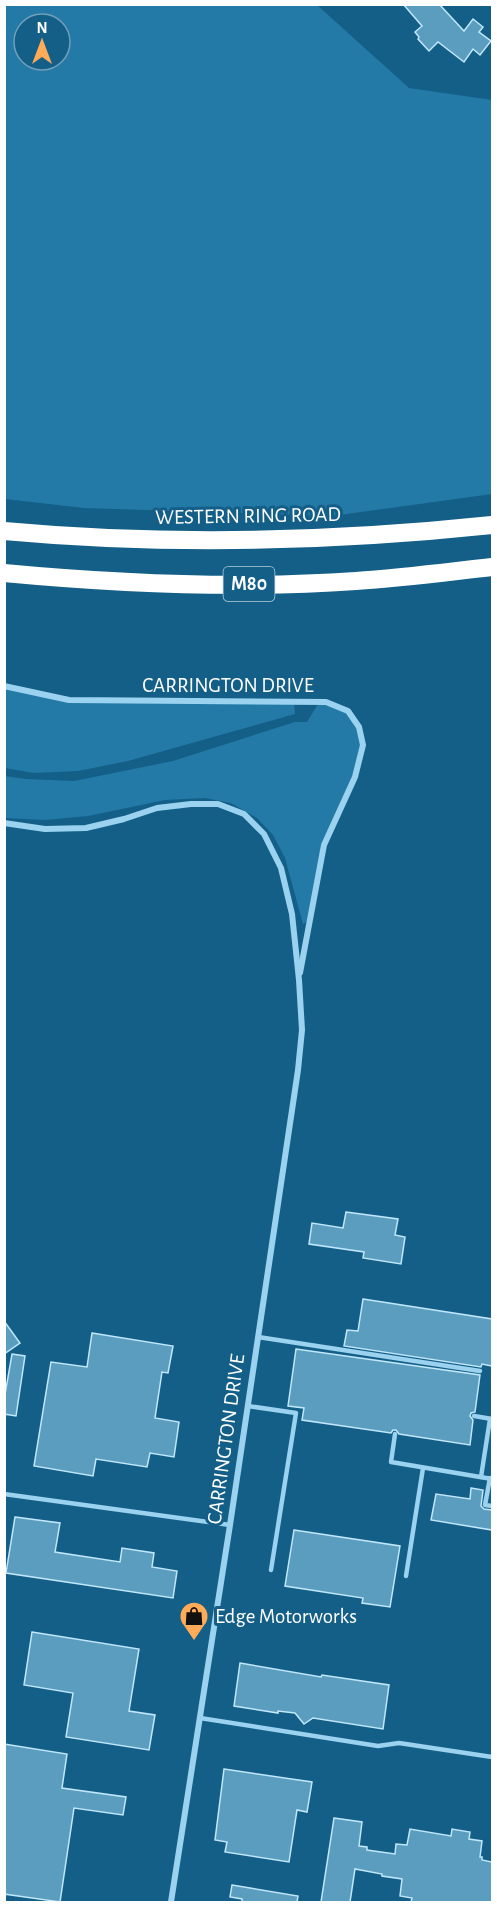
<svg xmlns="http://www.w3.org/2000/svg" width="497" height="1907" font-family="'Alegreya Sans',sans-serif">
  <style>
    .green { fill: #237aa6; fill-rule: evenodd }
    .building { fill: #5b9dbe; stroke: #c0e7fb; stroke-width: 1.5 }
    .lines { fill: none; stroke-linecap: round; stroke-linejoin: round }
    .lane { stroke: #9ad2ef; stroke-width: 4.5 }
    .street { stroke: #9ad2ef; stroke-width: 6 }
    .highway { stroke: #fff; stroke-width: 18 }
    .labels { text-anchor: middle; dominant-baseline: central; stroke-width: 6; stroke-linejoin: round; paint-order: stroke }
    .shield { fill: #145f88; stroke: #b8cfdb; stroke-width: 1.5 }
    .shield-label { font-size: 20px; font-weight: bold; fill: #fff }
    .street-label { font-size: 21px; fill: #fff; stroke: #145f88 }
    .poi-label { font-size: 21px; fill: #fff; stroke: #145f88; text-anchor: start }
  </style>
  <rect width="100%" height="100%" fill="#145f88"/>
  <!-- green -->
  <g class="green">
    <path d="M5,4L317,5L409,88L492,100V494L332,516L84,508L5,499ZM24,24H60V60H24Z"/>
    <polygon points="4,686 69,700 294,702 295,714 128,761 78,771 34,773 5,768"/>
    <polygon points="326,702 348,711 359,727 363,745 355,777 324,845 310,920 303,924 285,858 273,835 257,818 231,803 205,798 165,800 88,816 45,820 5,818 4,776 26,779 74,781 173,761 295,722 307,722 318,704"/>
  </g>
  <!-- building -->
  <g class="building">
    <polygon points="403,4 439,4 464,31 473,19 483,27 479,32 491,41 480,55 473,49 464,62 438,42 429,51 418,39 419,37 415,32 422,26"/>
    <polygon points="346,1212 398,1219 395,1235 405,1237 401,1264 363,1258 364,1252 309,1244 312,1223 343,1228"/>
    <polygon points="363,1299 492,1319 492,1366 482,1364 481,1367 344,1346 347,1330 358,1331"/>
    <polygon points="4,1321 20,1343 4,1354"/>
    <polygon points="92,1333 173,1346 168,1373 162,1372 155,1418 179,1422 174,1457 150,1453 147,1467 96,1459 93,1476 34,1466 51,1362 87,1367"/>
    <polygon points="296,1349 480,1375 475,1412 471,1413 470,1416 473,1420 470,1445 399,1434 396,1430 393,1430 391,1433 302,1420 304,1408 288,1406"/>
    <polygon points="12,1354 25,1356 16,1416 4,1414 4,1400"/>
    <polygon points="471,1488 483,1490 481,1506 484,1509 492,1510 492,1530 431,1520 436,1494 470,1499"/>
    <polygon points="15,1517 60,1523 55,1552 120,1562 122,1548 154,1553 152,1567 177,1571 173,1598 6,1573"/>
    <polygon points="294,1530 400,1546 390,1607 362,1603 363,1598 285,1586"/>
    <polygon points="32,1632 139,1649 129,1711 155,1715 149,1750 66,1737 73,1693 24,1685"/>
    <polygon points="240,1663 321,1677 322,1675 389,1685 383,1729 313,1718 304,1724 295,1713 278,1711 278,1713 234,1706"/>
    <polygon points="4,1744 67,1754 62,1788 126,1797 123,1815 74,1808 60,1902 4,1894"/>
    <polygon points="224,1769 312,1782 307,1812 297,1810 289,1862 225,1852 227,1842 215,1840"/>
    <polygon points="334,1818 362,1822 359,1846 367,1847 367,1850 395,1854 396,1844 407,1845 410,1829 451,1836 452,1829 470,1832 469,1839 482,1841 480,1857 482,1857 482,1860 492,1862 492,1902 411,1902 412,1898 400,1896 402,1879 382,1876 382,1874 355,1869 350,1902 321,1902"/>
    <polygon points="232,1885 298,1896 297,1902 242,1902 242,1899 230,1897"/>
  </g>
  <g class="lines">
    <!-- lane -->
    <g class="lane">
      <polyline points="258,1337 480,1371"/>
      <polyline points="248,1406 296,1413 271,1570"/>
      <polyline points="474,1416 492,1419"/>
      <polyline points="395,1434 391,1462 492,1479"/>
      <polyline points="481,1477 490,1419"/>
      <polyline points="490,1478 485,1505 492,1506"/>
      <polyline points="4,1494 230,1525"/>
      <polyline points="406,1576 423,1468"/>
      <polyline points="200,1718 378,1746 399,1743 492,1757"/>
    </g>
    <!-- street -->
    <g class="street">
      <polyline points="4,686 69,700 326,702 348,711 359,727 363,745 355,777 324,845 300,973"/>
      <polyline points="4,823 45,829 86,828 124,819 157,808 191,804 218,804 244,814 264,834 281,868 292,914 299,980 302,1030 298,1070 230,1525 171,1902"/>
    </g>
    <!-- highway -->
    <g class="highway">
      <path d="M4,531C168,546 330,542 492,525"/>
      <path d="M4,573C121,584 240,589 356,581C402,578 447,572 492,567"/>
    </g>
  </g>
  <!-- icons -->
  <defs>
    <g id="shop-pin" transform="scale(1.5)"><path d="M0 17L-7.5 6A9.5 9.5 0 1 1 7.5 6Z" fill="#ffab58" stroke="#145f88"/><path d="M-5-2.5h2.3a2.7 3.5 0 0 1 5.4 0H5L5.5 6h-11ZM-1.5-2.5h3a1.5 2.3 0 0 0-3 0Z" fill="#111"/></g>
  </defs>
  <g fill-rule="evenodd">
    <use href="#shop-pin" x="194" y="1616"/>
  </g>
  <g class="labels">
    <!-- shield labels -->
    <rect class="shield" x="223.5" y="567" width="51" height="34" rx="4.5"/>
    <g class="shield-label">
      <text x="249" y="584">M80</text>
    </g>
    <!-- street labels -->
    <g class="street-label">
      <text transform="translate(248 516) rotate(-1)">WESTERN RING ROAD</text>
      <text x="228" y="685">CARRINGTON DRIVE</text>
      <text transform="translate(226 1439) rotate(-82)">CARRINGTON DRIVE</text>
    </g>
    <!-- poi labels -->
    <g class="poi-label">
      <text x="215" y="1616">Edge Motorworks</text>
    </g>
  </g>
  <!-- border -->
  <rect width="497" height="1907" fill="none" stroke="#ffffff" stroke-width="12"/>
  <!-- north arrow -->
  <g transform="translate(42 42)"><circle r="28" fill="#145f88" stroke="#729fb8" stroke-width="1.5"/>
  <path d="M0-4.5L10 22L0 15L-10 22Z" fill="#ffab58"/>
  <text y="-9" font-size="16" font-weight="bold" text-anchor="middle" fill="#ffffff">N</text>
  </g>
</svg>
